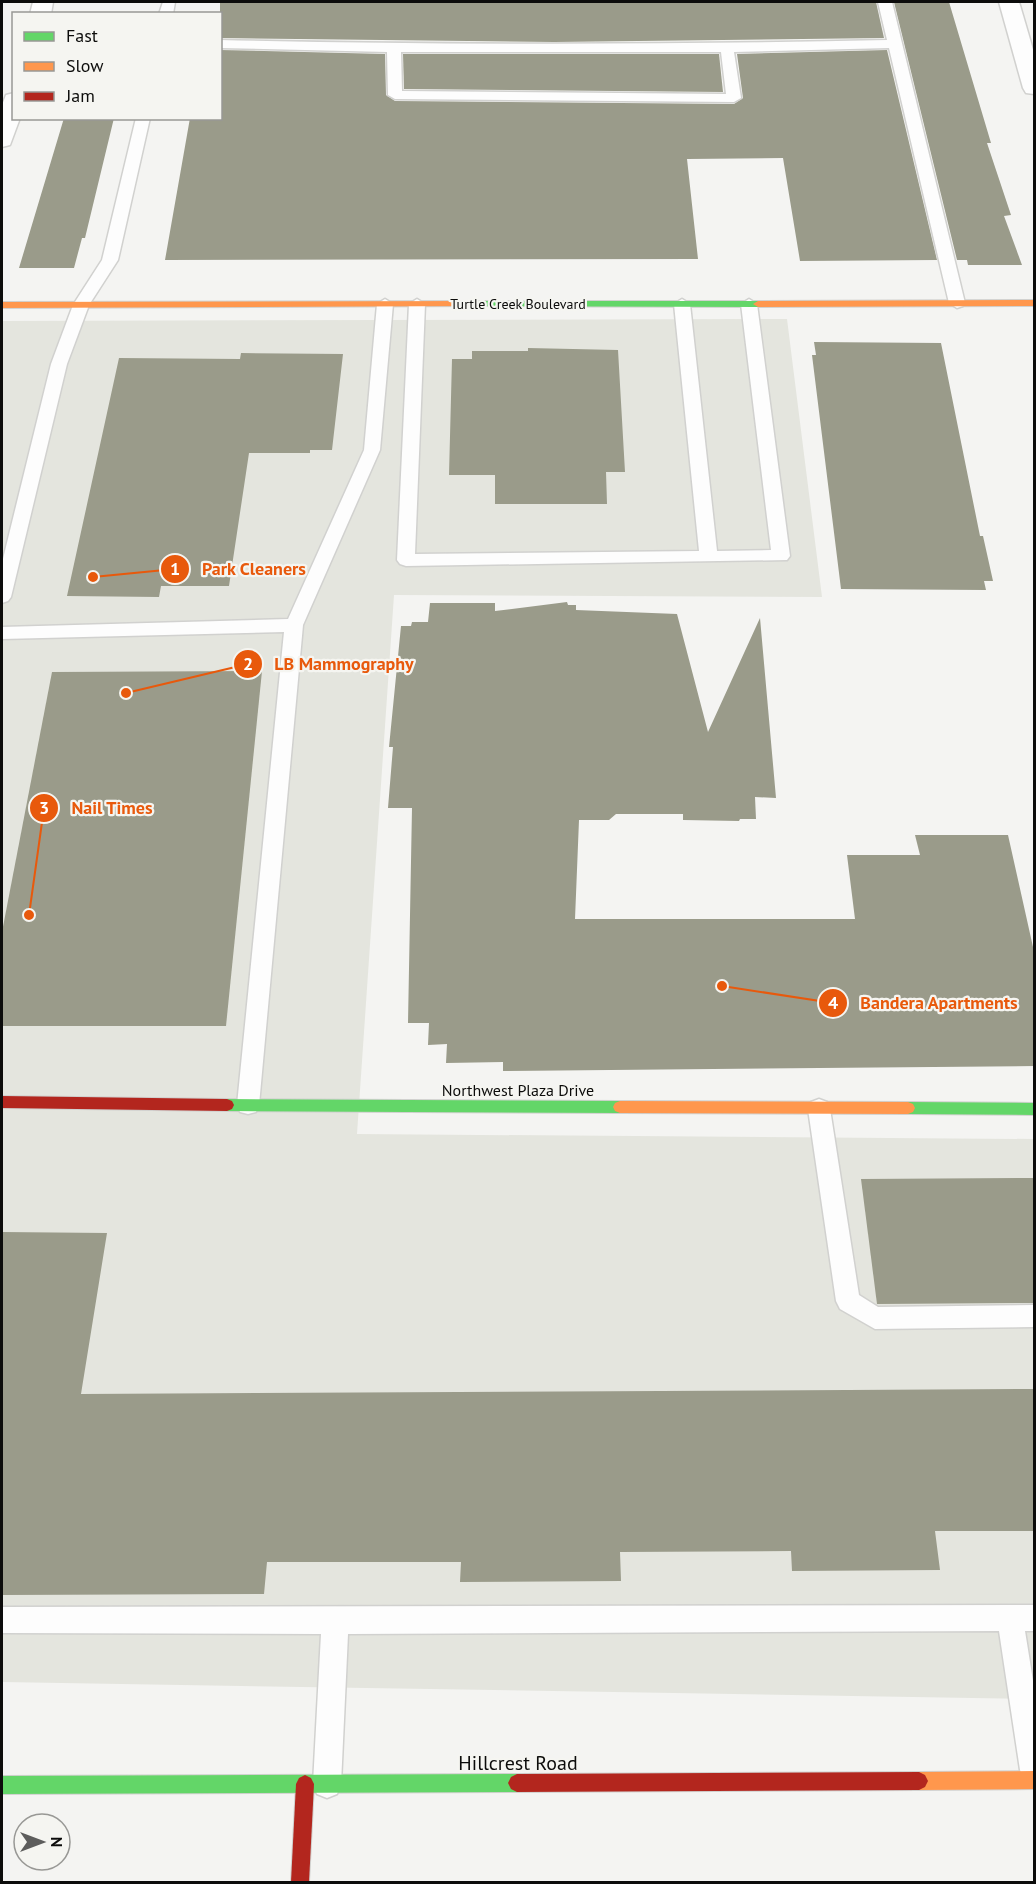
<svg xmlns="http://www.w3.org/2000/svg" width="1036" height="1884" font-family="'PT Sans',sans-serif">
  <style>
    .built { fill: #e4e5de }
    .building { fill: #9a9b8a }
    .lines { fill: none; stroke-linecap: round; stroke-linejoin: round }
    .lane-casing { stroke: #d1d1cf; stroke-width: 3 }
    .street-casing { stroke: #d1d1cf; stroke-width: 3 }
    .fast-casing { stroke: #d1d1cf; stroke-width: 2 }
    .slow-casing { stroke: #d1d1cf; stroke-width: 2 }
    .jam-casing { stroke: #d1d1cf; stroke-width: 2 }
    .lane { fill: #fdfdfd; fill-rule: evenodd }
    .street { fill: #fdfdfd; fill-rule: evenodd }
    .fast { fill: #63d668; fill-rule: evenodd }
    .slow { fill: #ff974d; fill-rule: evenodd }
    .jam { fill: #b3261e; fill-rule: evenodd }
    .labels { text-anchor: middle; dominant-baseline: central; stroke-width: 4.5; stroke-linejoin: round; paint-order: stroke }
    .far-street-label { font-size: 14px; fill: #0c0c0b; stroke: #f5f5f1 }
    .street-label { font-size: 16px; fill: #0c0c0b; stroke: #f5f5f1 }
    .near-street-label { font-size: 20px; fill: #0c0c0b; stroke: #f5f5f1 }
    .leader { fill: none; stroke: #e8590c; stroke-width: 2 }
    .callout-dot { fill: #e8590c; stroke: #f5f5f1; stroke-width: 2 }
    .mark-label { font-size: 18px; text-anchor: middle; font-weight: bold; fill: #fff }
    .callout-label { font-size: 18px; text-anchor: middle; font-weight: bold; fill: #e8590c; stroke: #f5f5f1; stroke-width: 4.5; stroke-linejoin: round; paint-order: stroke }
  </style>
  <rect width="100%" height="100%" fill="#f4f4f2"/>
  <!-- built -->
  <polygon class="built" points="787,319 822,597 394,595 357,1134 1034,1139 1034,1699 2,1682 2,321"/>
  <!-- building -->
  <g class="building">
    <polygon points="220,2 876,2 884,38 554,42 220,38"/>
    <polygon points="894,2 949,2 991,143 987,143 1011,215 1004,216 1022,265 968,265 967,260 957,260"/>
    <polygon points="220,50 385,54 386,95 395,101 734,104 743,98 737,54 887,50 937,260 800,261 783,158 687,159 698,259 165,260 190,118 220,118"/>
    <polygon points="403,54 719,54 723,92 404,89"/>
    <polygon points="64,118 114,118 85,238 82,238 74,268 19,268"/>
    <polygon points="814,342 941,343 980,536 983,536 993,581 984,581 986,590 841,589 812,355 816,355"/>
    <polygon points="528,348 618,350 625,472 606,472 607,504 495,504 495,475 449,475 452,359 472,359 472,351 528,351"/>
    <polygon points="241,353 343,354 332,450 310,450 310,453 249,453 229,586 161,586 159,597 67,596 119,358 240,359"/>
    <polygon points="567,602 568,605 576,605 576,610 677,614 708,732 760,618 776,798 755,797 756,819 740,819 739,821 683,820 683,814 616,814 609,820 579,820 575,919 855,919 847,855 920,855 915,835 1008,835 1035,956 1035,1066 503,1071 503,1062 446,1063 447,1044 428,1045 429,1023 408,1023 412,808 388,808 393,747 389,747 401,626 411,626 412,622 428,622 430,603 495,603 495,611"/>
    <polygon points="262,671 226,1026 2,1026 2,932 52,672"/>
    <polygon points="1035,1178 1035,1303 877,1304 861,1179"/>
    <polygon points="2,1232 107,1233 81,1394 1035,1389 1035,1531 935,1531 940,1570 792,1571 791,1551 620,1552 621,1581 460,1582 461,1562 267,1562 264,1594 2,1595"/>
  </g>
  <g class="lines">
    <!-- lane casing -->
    <g class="lane-casing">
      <g id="lane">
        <polygon points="163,2 175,2 173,14 159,14"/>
        <path d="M878,2H892L965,303L963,306L957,308L949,303L889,48L734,52L741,98L734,102L395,99L388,95L387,52L220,48V40C443,45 665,45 887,40ZM401,52H721L726,94L402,91Z"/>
        <polygon points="136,118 150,118 118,260 89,305 67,364 11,597 8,601 2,603 2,563 51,364 73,305 102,260"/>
        <polygon points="385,299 393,304 380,450 303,625 259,1105 256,1112 248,1114 240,1112 237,1105 284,632 2,639 2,627 288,619 364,450 377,304"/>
        <polygon points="417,299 425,304 415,554 699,551 674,304 682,299 690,304 717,551 771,550 741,304 749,299 757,304 790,556 787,560 406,566 400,564 397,560 409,304"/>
        <polygon points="819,1099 827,1102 830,1109 859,1295 878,1307 1034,1305 1034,1327 875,1329 840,1309 836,1301 808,1109 811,1102"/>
        <polygon points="1034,1605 1034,1631 1025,1631 1034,1687 1034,1784 1024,1780 1020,1770 999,1631 348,1634 341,1784 337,1794 327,1798 317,1794 313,1784 321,1634 2,1633 2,1607"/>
      </g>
    </g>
    <!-- street casing -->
    <g class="street-casing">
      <g id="street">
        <polygon points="33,2 53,2 51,14 30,14"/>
        <polygon points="999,2 1019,2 1034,53 1034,94 1026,93 1023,88"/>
        <polygon points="14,93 14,118 20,118 10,145 2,147 2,105 6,95"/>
      </g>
    </g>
    <!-- fast casing -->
    <g class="fast-casing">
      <g id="fast">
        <polygon points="472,301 758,301 763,304 758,307 468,306 467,304"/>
        <polygon points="227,1099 620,1101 625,1103 627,1107 625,1111 620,1113 227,1111 222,1109 220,1105 222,1101"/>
        <polygon points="908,1102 1034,1103 1034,1115 908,1114 903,1112 901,1108 903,1104"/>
        <polygon points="517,1774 523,1777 526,1783 523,1789 517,1792 2,1794 2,1776"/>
      </g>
    </g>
    <!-- slow casing -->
    <g class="slow-casing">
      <g id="slow">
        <polygon points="1034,300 1034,306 758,307 753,304 758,301"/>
        <polygon points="472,301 477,304 476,306 2,308 2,302"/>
        <polygon points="620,1101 908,1102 913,1104 915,1108 913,1112 908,1114 620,1113 615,1111 613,1107 615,1103"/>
        <polygon points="1034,1771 1034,1789 919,1790 913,1787 910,1781 913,1775 919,1772"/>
      </g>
    </g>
    <!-- jam casing -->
    <g class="jam-casing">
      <g id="jam">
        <polygon points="2,1096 227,1099 232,1101 234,1105 232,1109 227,1111 2,1108"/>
        <polygon points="919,1772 925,1775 928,1781 925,1787 919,1790 517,1792 511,1789 508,1783 511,1777 517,1774"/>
        <polygon points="305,1775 311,1778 314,1784 309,1882 291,1882 296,1784 299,1778"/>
      </g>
    </g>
    <!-- lane -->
    <use href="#lane" class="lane"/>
    <!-- street -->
    <use href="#street" class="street"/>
    <!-- fast -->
    <use href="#fast" class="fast"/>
    <!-- slow -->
    <use href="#slow" class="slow"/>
    <!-- jam -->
    <use href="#jam" class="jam"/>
  </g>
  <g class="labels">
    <!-- far-street labels -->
    <g class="far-street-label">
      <text x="518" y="304">Turtle Creek Boulevard</text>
    </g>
    <!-- street labels -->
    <g class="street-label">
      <text x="518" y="1090">Northwest Plaza Drive</text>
    </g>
    <!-- near-street labels -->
    <g class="near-street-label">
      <text x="518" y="1763">Hillcrest Road</text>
    </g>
  </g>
  <!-- callouts -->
  <path class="leader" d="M93 577L175 569M126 693L248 664M29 915L44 808M722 986L833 1003"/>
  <g class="callout-dot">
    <circle cx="93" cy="577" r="6"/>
    <circle cx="126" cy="693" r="6"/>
    <circle cx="29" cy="915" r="6"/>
    <circle cx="722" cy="986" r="6"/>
    <circle cx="175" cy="569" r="15"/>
    <circle cx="248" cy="664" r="15"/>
    <circle cx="44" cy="808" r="15"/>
    <circle cx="833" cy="1003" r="15"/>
  </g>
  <g class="mark-label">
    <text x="175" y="575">1</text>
    <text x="248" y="670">2</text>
    <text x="44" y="814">3</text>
    <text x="833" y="1009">4</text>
  </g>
  <g class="callout-label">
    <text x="254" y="575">Park Cleaners</text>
    <text x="344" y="670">LB Mammography</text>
    <text x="112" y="814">Nail Times</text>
    <text x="939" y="1009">Bandera Apartments</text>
  </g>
  <!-- border -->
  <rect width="1036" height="1884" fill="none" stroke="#0c0c0b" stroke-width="6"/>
  <!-- legend -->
  <rect x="12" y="12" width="210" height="108" fill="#f5f5f1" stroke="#989895" stroke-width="1.5"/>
  <rect x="24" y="32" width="30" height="9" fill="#63d668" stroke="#989895" stroke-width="1.5"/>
  <text x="66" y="42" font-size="18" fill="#0c0c0b">Fast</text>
  <rect x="24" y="62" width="30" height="9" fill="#ff974d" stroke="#989895" stroke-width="1.5"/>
  <text x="66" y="72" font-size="18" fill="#0c0c0b">Slow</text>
  <rect x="24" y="92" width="30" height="9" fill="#b3261e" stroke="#989895" stroke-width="1.5"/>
  <text x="66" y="102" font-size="18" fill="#0c0c0b">Jam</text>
  <!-- north arrow -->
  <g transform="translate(42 1842) rotate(90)"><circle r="28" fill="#f5f5f1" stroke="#989895" stroke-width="1.5"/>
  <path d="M0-4.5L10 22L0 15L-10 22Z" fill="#5d5d5c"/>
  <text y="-9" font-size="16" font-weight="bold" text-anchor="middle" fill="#0c0c0b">N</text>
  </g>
</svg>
